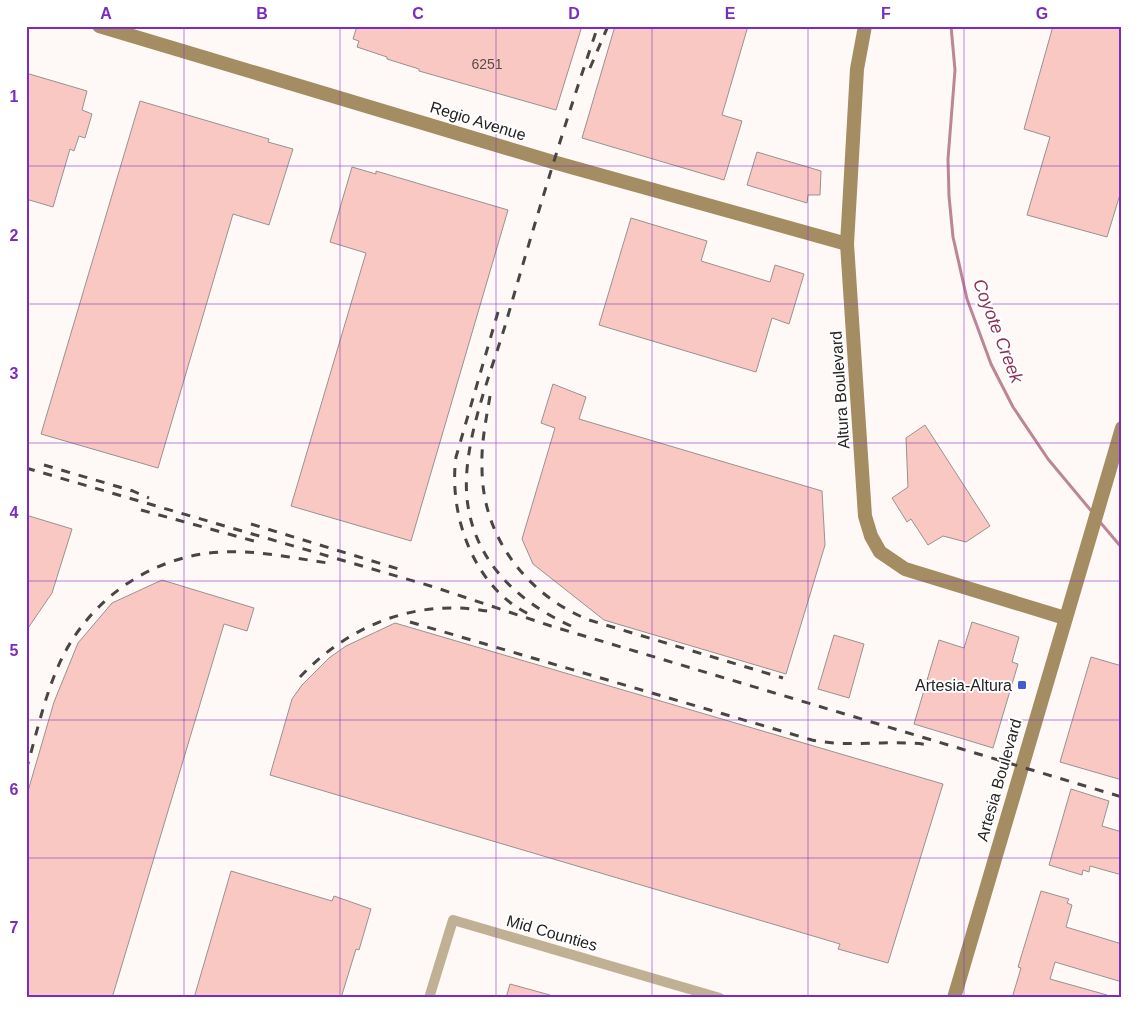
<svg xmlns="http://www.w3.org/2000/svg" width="1148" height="1024" font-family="Arial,sans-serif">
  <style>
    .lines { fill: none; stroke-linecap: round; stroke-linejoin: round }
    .stream { stroke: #bc8598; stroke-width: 3 }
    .building { fill: #f9c8c2; stroke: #989292 }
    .street { stroke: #c0b195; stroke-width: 10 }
    .secondary { stroke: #a48d63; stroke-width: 14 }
    .rail { stroke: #484544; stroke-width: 3; stroke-dasharray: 9 9; stroke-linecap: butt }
    .grid { fill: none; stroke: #7b2cbf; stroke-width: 1; stroke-opacity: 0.55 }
    .poi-dot { fill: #465bcf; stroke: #fff; stroke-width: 2 }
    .labels { text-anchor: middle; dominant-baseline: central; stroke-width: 4; stroke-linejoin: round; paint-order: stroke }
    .number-label { font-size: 14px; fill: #5b4d4b }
    .street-label { font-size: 16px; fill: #262423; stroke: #fff }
    .poi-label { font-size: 16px; fill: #262423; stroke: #fff; text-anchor: end }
    .water-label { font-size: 18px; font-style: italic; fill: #8a3357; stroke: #fff }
    .neatline { fill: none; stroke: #7b2cbf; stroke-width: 2 }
    .grid-label { font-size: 16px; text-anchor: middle; font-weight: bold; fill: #7b2cbf }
  </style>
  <rect width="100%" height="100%" fill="#fef9f6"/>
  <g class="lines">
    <!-- stream -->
    <g class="stream">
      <polyline points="951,26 955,70 948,159 949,196 953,237 967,299 991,364 1013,407 1048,459 1093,513"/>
      <polyline points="1100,522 1122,548"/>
    </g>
  </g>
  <!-- building -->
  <g class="building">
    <polygon points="357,26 582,26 556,110 419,71 419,69 387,59 387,57 357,47 359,41 353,39"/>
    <polygon points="615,26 748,26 722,115 742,121 724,180 582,138"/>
    <polygon points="1053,26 1122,26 1122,188 1107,237 1027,215 1050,137 1024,129"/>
    <polygon points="26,73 87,91 82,110 92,114 85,138 79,136 74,151 70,149 53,207 26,199"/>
    <polygon points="140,101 269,139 268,142 293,149 269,225 233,214 158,468 41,434"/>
    <polygon points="757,152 821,171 820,195 808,195 807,203 747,185"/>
    <polygon points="352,167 376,174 376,171 508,210 411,541 291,506 366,253 330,242"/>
    <polygon points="631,218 707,241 701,261 770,282 775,265 804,274 789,324 772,318 756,372 599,325"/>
    <polygon points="553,384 586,397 579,419 822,491 825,545 786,674 604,620 533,564 522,539 555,428 541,423"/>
    <polygon points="925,425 990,526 966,542 943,536 928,545 911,519 907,522 892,498 908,487 906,438"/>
    <polygon points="26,515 72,529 52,593 26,631"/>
    <polygon points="162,580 254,608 247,631 224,624 112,998 26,998 26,798 54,702 78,643 112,603"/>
    <polygon points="972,622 1019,637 1012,662 1018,664 993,748 914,724 939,640 964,648"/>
    <polygon points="395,623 943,784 888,963 838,949 840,944 270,775 292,699 302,685 329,658 346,646"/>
    <polygon points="834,635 864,644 849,698 818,689"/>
    <polygon points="1091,657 1122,666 1122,780 1060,762"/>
    <polygon points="1071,789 1109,801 1102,826 1122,832 1122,875 1090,866 1089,872 1083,870 1082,875 1049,865"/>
    <polygon points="231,871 332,901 334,896 371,909 359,950 356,949 341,998 194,998"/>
    <polygon points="1041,891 1069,899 1067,903 1072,905 1066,927 1122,944 1122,982 1055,962 1050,979 1107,995 1107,998 1012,998 1021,968 1018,967"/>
    <polygon points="510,984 550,995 550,998 506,998"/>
  </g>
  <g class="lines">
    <!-- street -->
    <polyline class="street" points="429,998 453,920 720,998"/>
    <!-- secondary -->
    <g class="secondary">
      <polyline points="99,26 553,162 847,244"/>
      <polyline points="865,26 857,69 847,244 865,516 871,536 880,552 905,569 1065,618"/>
      <polyline points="954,998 1122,428"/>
    </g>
    <!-- rail -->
    <g class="rail">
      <polyline points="590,68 608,26"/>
      <path d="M498,312L456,457C448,516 475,591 533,616"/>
      <path d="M490,396C486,420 481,444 482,468C482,537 527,595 589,620L783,678"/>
      <polyline points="44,465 133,491 149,498"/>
      <polyline points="26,468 434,587 551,626 1122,797"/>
      <polyline points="141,510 254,541"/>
      <polyline points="251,524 405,571"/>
      <path d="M410,622L812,740C850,748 891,739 930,745"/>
      <path d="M571,626C520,603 477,564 468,506C459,451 489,379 505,326C534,225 564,125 598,26"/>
      <path d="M300,677C350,624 419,597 492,612"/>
      <path d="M26,770C37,733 45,693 62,658C92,597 154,555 222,552C257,550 293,558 328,563"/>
    </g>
  </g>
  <!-- grid -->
  <path class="grid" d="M184,26V998M340,26V998M496,26V998M652,26V998M808,26V998M964,26V998M26,166H1122M26,304H1122M26,443H1122M26,581H1122M26,720H1122M26,858H1122"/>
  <!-- markers -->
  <rect class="poi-dot" x="1017" y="680" width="10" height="10" rx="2.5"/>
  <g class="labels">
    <!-- number labels -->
    <g class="number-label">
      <text x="487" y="64">6251</text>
    </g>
    <!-- street labels -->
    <g class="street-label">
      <text transform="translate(478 121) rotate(17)">Regio Avenue</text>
      <text transform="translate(840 390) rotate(-94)">Altura Boulevard</text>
      <text transform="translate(999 780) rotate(-74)">Artesia Boulevard</text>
      <text transform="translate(552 933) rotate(16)">Mid Counties</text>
    </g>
    <!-- poi labels -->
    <g class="poi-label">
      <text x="1012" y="685">Artesia-Altura</text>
    </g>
    <!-- water labels -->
    <g class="water-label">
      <text transform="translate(998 331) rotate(69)">Coyote Creek</text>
    </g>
  </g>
  <!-- border -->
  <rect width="1148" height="1024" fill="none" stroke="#ffffff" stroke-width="55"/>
  <rect x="28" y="28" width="1092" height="968" class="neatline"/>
  <g class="grid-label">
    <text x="106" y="19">A</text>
    <text x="262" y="19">B</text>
    <text x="418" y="19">C</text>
    <text x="574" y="19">D</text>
    <text x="730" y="19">E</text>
    <text x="886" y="19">F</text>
    <text x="1042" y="19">G</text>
    <text x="14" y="102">1</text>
    <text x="14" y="241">2</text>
    <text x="14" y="379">3</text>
    <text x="14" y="518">4</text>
    <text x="14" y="656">5</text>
    <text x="14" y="795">6</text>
    <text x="14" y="933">7</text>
  </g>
</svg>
